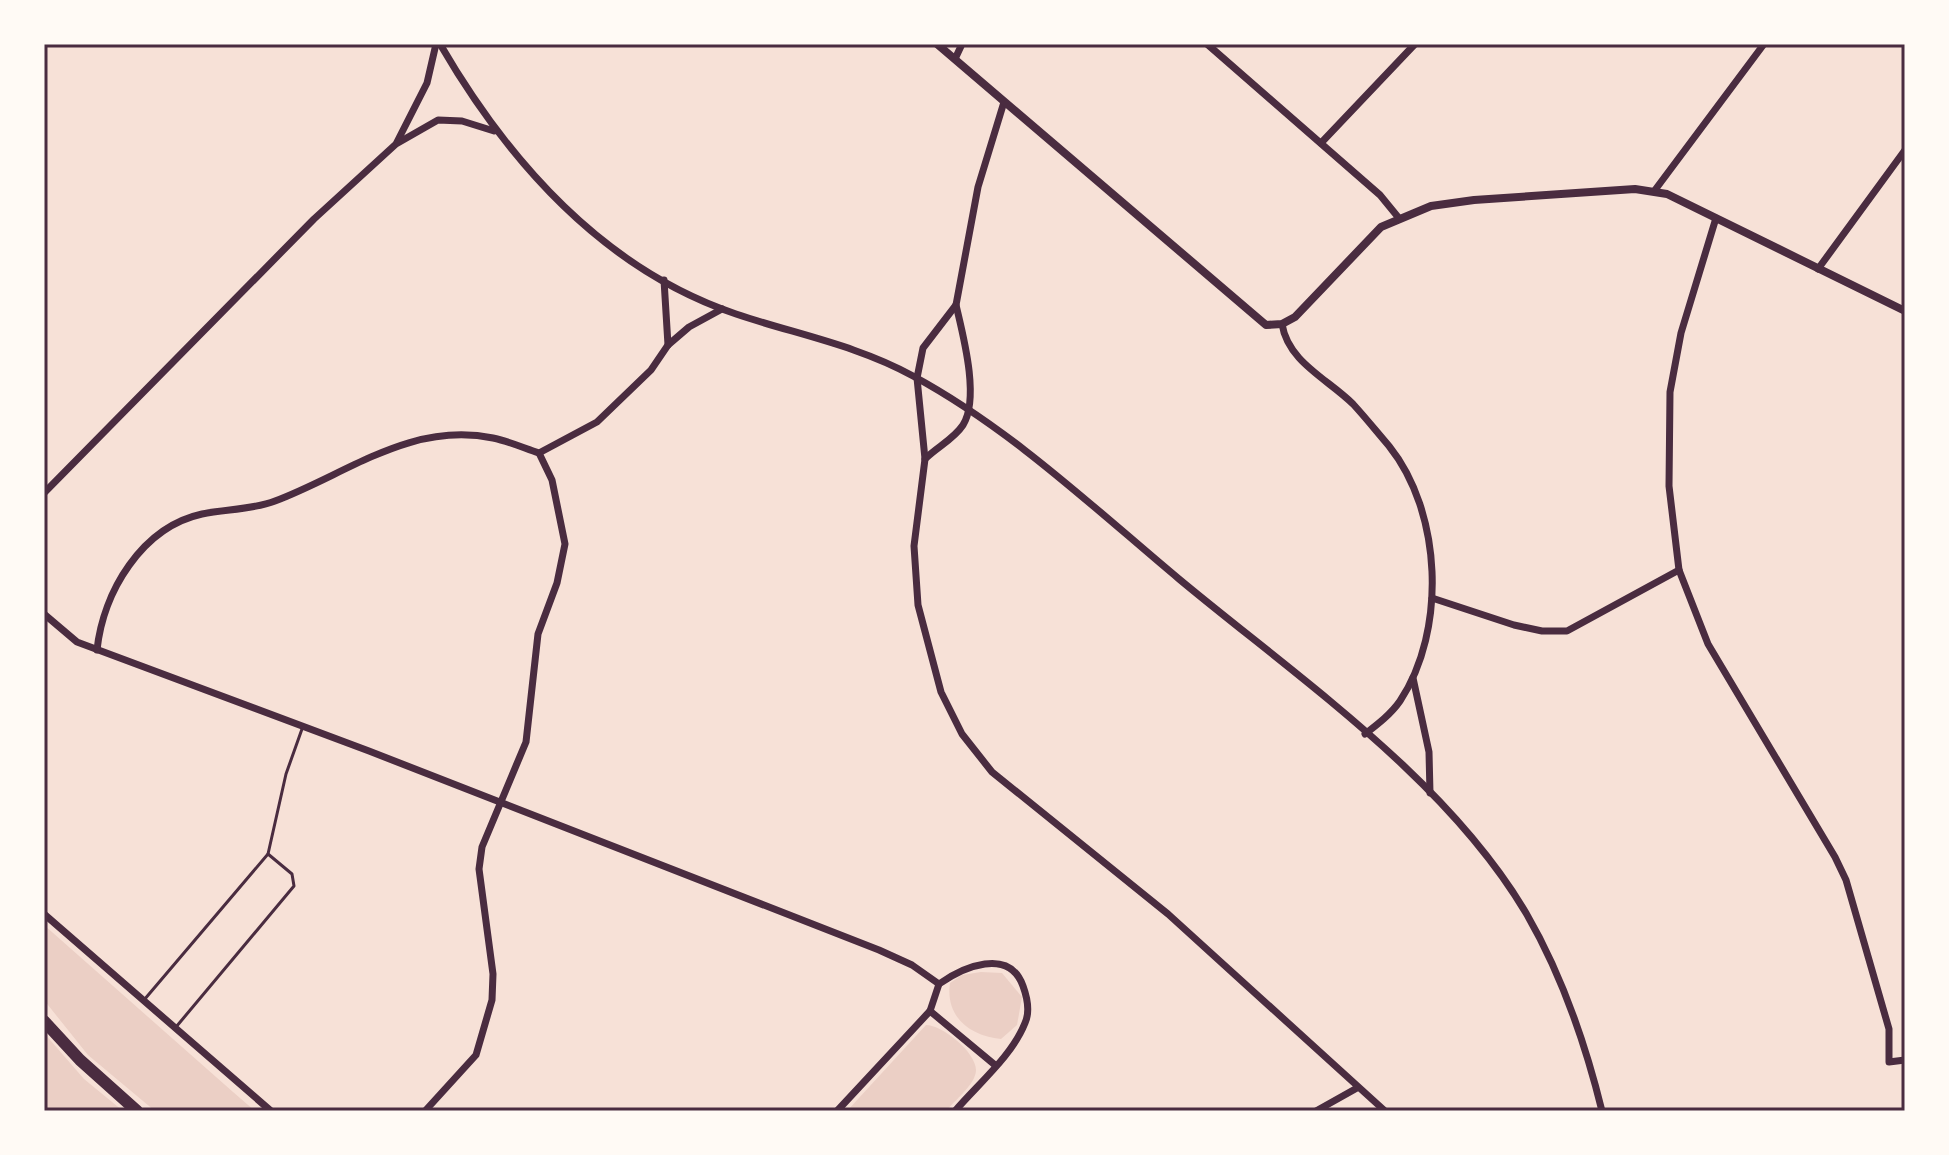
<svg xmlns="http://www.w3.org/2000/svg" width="1949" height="1155" font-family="'Titillium Web',sans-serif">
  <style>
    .green { fill: #ebcfc5 }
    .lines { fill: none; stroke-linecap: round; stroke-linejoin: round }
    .service { stroke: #4a2c40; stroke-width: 3 }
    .minor { stroke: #4a2c40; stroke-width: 7 }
    .tertiary { stroke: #4a2c40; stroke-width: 8 }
    .motorway { stroke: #4a2c40; stroke-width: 12 }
    .neatline { fill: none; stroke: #4a2c40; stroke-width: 3 }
  </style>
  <rect width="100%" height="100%" fill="#f7e1d7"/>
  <!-- green -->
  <g class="green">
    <polygon points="44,925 233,1092 255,1111 155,1111 88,1055 44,1000"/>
    <path d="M981,972L1002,973L1022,997L1017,1025L1001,1039C970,1036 945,1017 950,983L962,975Z"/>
    <path d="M926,1025C942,1025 976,1052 976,1070C976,1084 954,1101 946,1111H847Z"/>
    <polygon points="44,1033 84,1079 123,1111 44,1111"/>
  </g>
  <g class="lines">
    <!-- service -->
    <g class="service">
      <polyline points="144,1000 268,854"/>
      <polyline points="176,1027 294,886 292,874 268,854 286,774 302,729"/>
    </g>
    <!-- minor -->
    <g class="minor">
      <path d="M440,44C508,161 603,269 736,314C795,334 857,345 913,376C1011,429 1094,508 1179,579C1298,678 1446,778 1526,913C1562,975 1585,1042 1602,1111"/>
      <polyline points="1207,44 1380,195 1398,217"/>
      <polyline points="955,59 962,44"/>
      <polyline points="1004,102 978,187 956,305 923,348 917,378 925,459 914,546 918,605 941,692 962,734 992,772 1168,914 1385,1111"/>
      <polyline points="397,142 427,83 436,44"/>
      <polyline points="1321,143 1415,44"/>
      <polyline points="1655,190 1764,44"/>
      <polyline points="1716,218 1681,333 1670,392 1669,486 1679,570 1708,644 1835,857 1846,880 1889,1029 1889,1062 1905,1060"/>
      <polyline points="1818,269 1905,150"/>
      <polyline points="664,280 668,345"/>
      <path d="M1282,324C1288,362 1328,379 1353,404C1365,417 1377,432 1389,446C1442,512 1447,630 1400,701C1391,714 1378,724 1365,734"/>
      <path d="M925,459C937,447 954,439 963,425C980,398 963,335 956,305"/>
      <polyline points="44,493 314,219 396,144 438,120 462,121 494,131"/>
      <polyline points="1432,598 1514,625 1542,631 1567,631 1679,570"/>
      <polyline points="44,614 77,642 369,751 879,950 912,965 939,984"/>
      <path d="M97,650C103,592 142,527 202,514C226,509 252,510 275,501C347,474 411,421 493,438C508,441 524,448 539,453L597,422L651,370L668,345L689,327L722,309"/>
      <polyline points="1413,678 1429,752 1430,793"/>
      <polyline points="44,914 271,1111"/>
      <polyline points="930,1011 995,1065"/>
      <polyline points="425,1111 476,1055 492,1000 493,974 479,869 482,847 526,742 538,634 557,583 565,544 552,480 539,453"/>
      <path d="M837,1111L930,1011L939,984C963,967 1009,947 1023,986C1027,997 1030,1012 1025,1023C1012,1056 978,1084 955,1111"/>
      <polyline points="1316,1111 1357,1088"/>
    </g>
    <!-- tertiary -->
    <polyline class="tertiary" points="937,44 1266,325 1282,324 1295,317 1381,227 1431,206 1474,200 1635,189 1667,194 1905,311"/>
    <!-- motorway -->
    <polyline class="motorway" points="44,1021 80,1060 137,1111"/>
  </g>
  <!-- border -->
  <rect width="1949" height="1155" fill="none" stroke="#fffaf5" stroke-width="92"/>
  <rect x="46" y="46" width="1857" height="1063" class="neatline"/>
</svg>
